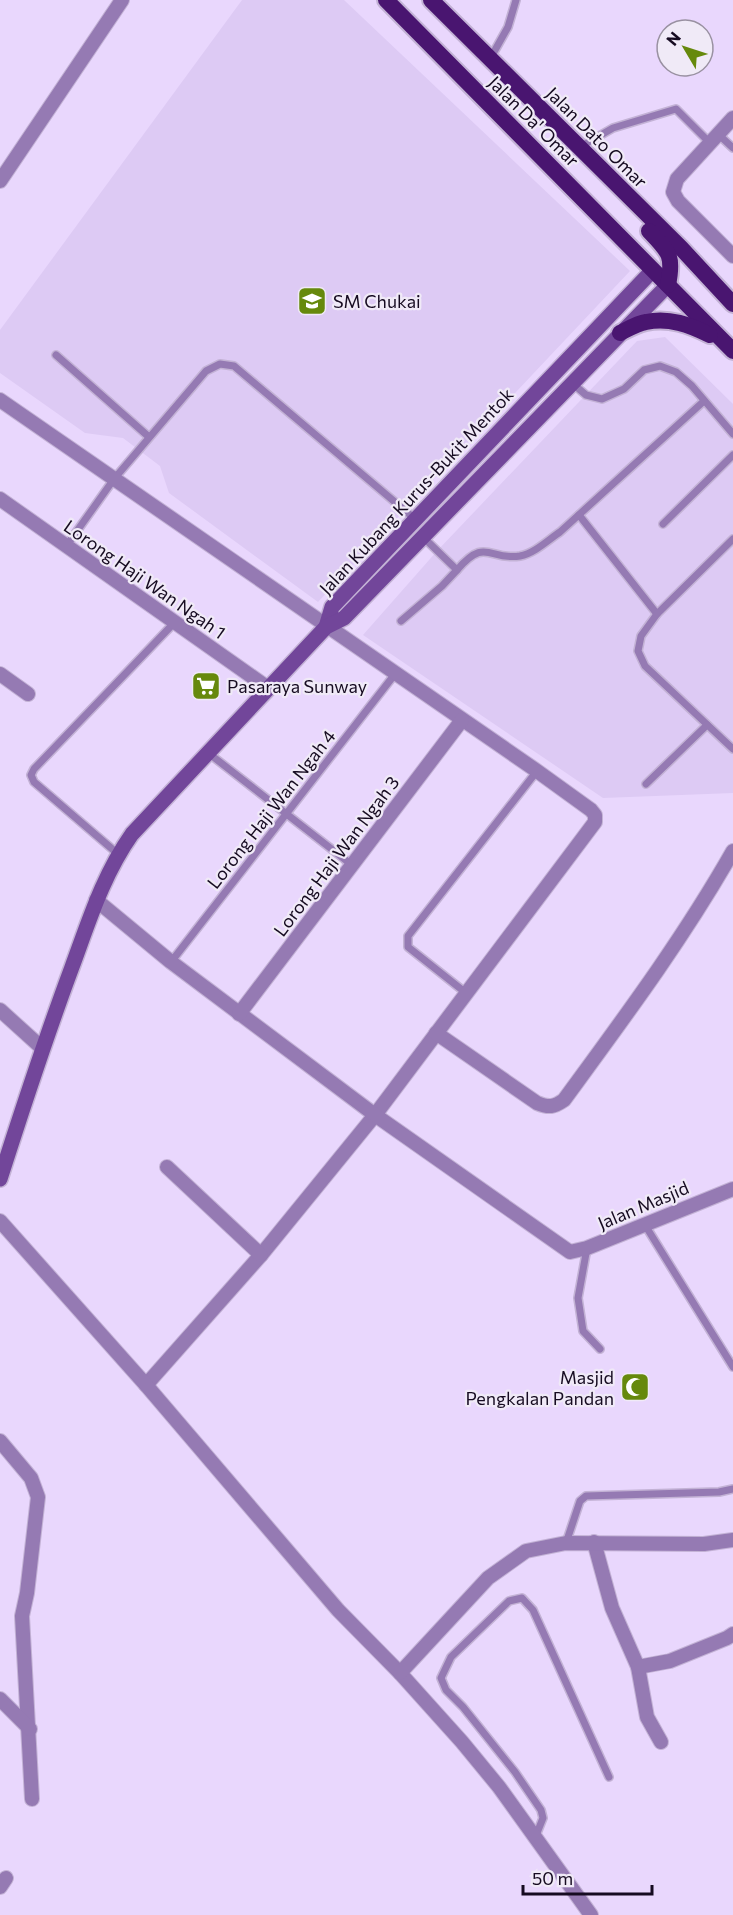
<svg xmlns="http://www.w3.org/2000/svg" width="733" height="1915" font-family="Commissioner,sans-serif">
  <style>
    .built { fill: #ddcaf4 }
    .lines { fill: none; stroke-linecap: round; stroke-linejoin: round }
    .service-casing { stroke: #c3b2d5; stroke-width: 10 }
    .minor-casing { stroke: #c3b2d5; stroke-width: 16 }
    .secondary-casing { stroke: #c3b2d5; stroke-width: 18 }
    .trunk-casing { stroke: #c3b2d5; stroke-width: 20 }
    .service { stroke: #957ab3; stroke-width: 7 }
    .minor { stroke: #957ab3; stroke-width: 14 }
    .secondary { stroke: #72469a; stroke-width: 15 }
    .trunk { stroke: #491570; stroke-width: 16 }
    .labels { text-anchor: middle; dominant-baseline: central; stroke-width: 4.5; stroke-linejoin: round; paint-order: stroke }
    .street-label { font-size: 18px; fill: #160b21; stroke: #f0eaf7 }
    .poi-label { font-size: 18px; fill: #160b21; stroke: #f0eaf7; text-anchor: start }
  </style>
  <rect width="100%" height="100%" fill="#e9d7fd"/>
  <!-- built -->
  <g class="built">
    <polygon points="242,0 344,0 630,271 318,602 169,493 160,466 123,438 85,433 0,373 0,330"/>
    <polygon points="665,337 733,404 733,793 603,798 363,635 437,551 637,341"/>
  </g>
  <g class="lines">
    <!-- service casing -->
    <g class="service-casing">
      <g id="service">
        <polyline points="490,59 508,27 516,0"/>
        <polyline points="718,134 733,148"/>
        <polyline points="580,147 613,128 676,109 710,143"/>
        <polyline points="56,355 149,437"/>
        <polyline points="572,383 586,395 602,399 624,389 644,370 660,366 676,372 692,386 733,434"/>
        <polyline points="579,515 657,614"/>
        <polyline points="663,524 733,455"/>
        <polyline points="733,539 657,614 641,636 638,651 645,666 733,749"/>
        <polyline points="67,545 114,479 206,371 220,364 234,366 415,519"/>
        <path d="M457,570C486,536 489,561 520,556C535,553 548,540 560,532L704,401"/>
        <polyline points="401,621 442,586 457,570 423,537"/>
        <polyline points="207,752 352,865"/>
        <polyline points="646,784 707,725"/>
        <polyline points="118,854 34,782 31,775 34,769 175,622"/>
        <polyline points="171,962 395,674"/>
        <polyline points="466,993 408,947 408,936 537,771"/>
        <polyline points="645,1225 733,1367"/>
        <polyline points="587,1248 578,1298 583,1331 600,1349"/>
        <polyline points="566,1543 580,1501 586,1496 719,1492 733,1489"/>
        <polyline points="535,1838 543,1818 541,1810 515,1772 463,1707 446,1690 441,1678 451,1657 509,1601 522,1598 533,1610 609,1777"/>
      </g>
    </g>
    <!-- minor casing -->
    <g class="minor-casing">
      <g id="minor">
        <polyline points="733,118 677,179 673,192 678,201 733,256"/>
        <polyline points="0,181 122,0"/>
        <polyline points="0,400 537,771 591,810 595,815 595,822 375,1115 261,1255 146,1385"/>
        <polyline points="0,499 268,688"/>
        <polyline points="0,674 28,694"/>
        <polyline points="96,900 171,962 375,1115 570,1252 587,1248 733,1189"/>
        <polyline points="0,1010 42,1048"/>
        <polyline points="239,1014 462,720"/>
        <path d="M436,1033L537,1103C549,1108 554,1107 564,1100C624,1018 683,939 733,851"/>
        <polyline points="167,1167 261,1255"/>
        <polyline points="0,1221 146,1385 338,1610 400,1673 462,1742 499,1787 591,1915"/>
        <polyline points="0,1441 31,1478 38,1497 27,1593 22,1616 32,1799"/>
        <polyline points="594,1542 612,1608 638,1667 647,1717 661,1742"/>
        <polyline points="638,1667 670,1661 727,1638 733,1634"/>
        <polyline points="400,1673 488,1578 526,1551 566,1543 704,1544 733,1540"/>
        <polyline points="0,1699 30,1729"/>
        <polyline points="0,1887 6,1878"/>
      </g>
    </g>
    <!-- secondary casing -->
    <g class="secondary-casing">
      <g id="secondary">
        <polyline points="326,627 332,607 653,270"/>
        <path d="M0,1179C23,1107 46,1037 72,967C89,921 103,875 132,834L326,627L344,618L668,285"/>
      </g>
    </g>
    <!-- trunk casing -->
    <g class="trunk-casing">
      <g id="trunk">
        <polyline points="386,0 733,351"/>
        <polyline points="431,0 681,248 733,304"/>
        <path d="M649,231C669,252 674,255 668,285"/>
        <path d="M620,333C628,329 638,323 646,322C669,317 690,325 710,335"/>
      </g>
    </g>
    <!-- service -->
    <use href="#service" class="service"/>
    <!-- minor -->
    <use href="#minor" class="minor"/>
    <!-- secondary -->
    <use href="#secondary" class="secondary"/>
    <!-- trunk -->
    <use href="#trunk" class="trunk"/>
  </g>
  <!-- icons -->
  <defs>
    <g id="school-square" transform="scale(1.5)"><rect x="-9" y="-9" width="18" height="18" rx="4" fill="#66890c" stroke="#f0eaf7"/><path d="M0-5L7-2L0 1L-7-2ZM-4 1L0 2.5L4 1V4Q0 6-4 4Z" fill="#fff"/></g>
    <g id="supermarket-square" transform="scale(1.5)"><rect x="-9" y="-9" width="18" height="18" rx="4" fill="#66890c" stroke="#f0eaf7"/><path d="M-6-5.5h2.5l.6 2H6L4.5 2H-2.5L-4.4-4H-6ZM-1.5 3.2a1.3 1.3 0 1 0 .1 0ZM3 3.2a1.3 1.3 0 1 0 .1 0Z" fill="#fff"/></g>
    <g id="mosque-square" transform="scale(1.5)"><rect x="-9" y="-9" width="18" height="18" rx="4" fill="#66890c" stroke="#f0eaf7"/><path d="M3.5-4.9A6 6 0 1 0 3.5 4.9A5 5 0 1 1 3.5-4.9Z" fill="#fff"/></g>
  </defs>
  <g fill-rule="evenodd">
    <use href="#school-square" x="312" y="301"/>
    <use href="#supermarket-square" x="206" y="686"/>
    <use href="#mosque-square" x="635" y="1387"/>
  </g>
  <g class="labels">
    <!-- street labels -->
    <g class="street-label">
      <text transform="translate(534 121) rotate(45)">Jalan Da' Omar</text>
      <text transform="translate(597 137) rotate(45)">Jalan Dato Omar</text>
      <text transform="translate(416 491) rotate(-47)">Jalan Kubang Kurus-Bukit Mentok</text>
      <text transform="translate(145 579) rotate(35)">Lorong Haji Wan Ngah 1</text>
      <text transform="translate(271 809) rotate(-52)">Lorong Haji Wan Ngah 4</text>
      <text transform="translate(336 856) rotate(-53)">Lorong Haji Wan Ngah 3</text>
      <text transform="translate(643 1205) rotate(-23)">Jalan Masjid</text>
    </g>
    <!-- poi labels -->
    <g class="poi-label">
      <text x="333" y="301">SM Chukai</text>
      <text x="227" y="686">Pasaraya Sunway</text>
      <text x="614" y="1377" text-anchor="end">Masjid<tspan x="614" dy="21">Pengkalan Pandan</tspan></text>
    </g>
  </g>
  <!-- north arrow -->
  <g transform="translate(685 48) rotate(309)"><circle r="28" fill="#f0eaf7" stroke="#9991a1" stroke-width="1.5"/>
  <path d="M0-4.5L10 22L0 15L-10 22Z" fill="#66890c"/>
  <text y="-9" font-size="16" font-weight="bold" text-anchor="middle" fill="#160b21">N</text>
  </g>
  <!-- scale -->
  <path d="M523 1885v9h129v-9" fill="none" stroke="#160b21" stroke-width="3"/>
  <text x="532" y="1885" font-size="18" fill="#160b21" stroke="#f0eaf7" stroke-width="4.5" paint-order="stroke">50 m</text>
</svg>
